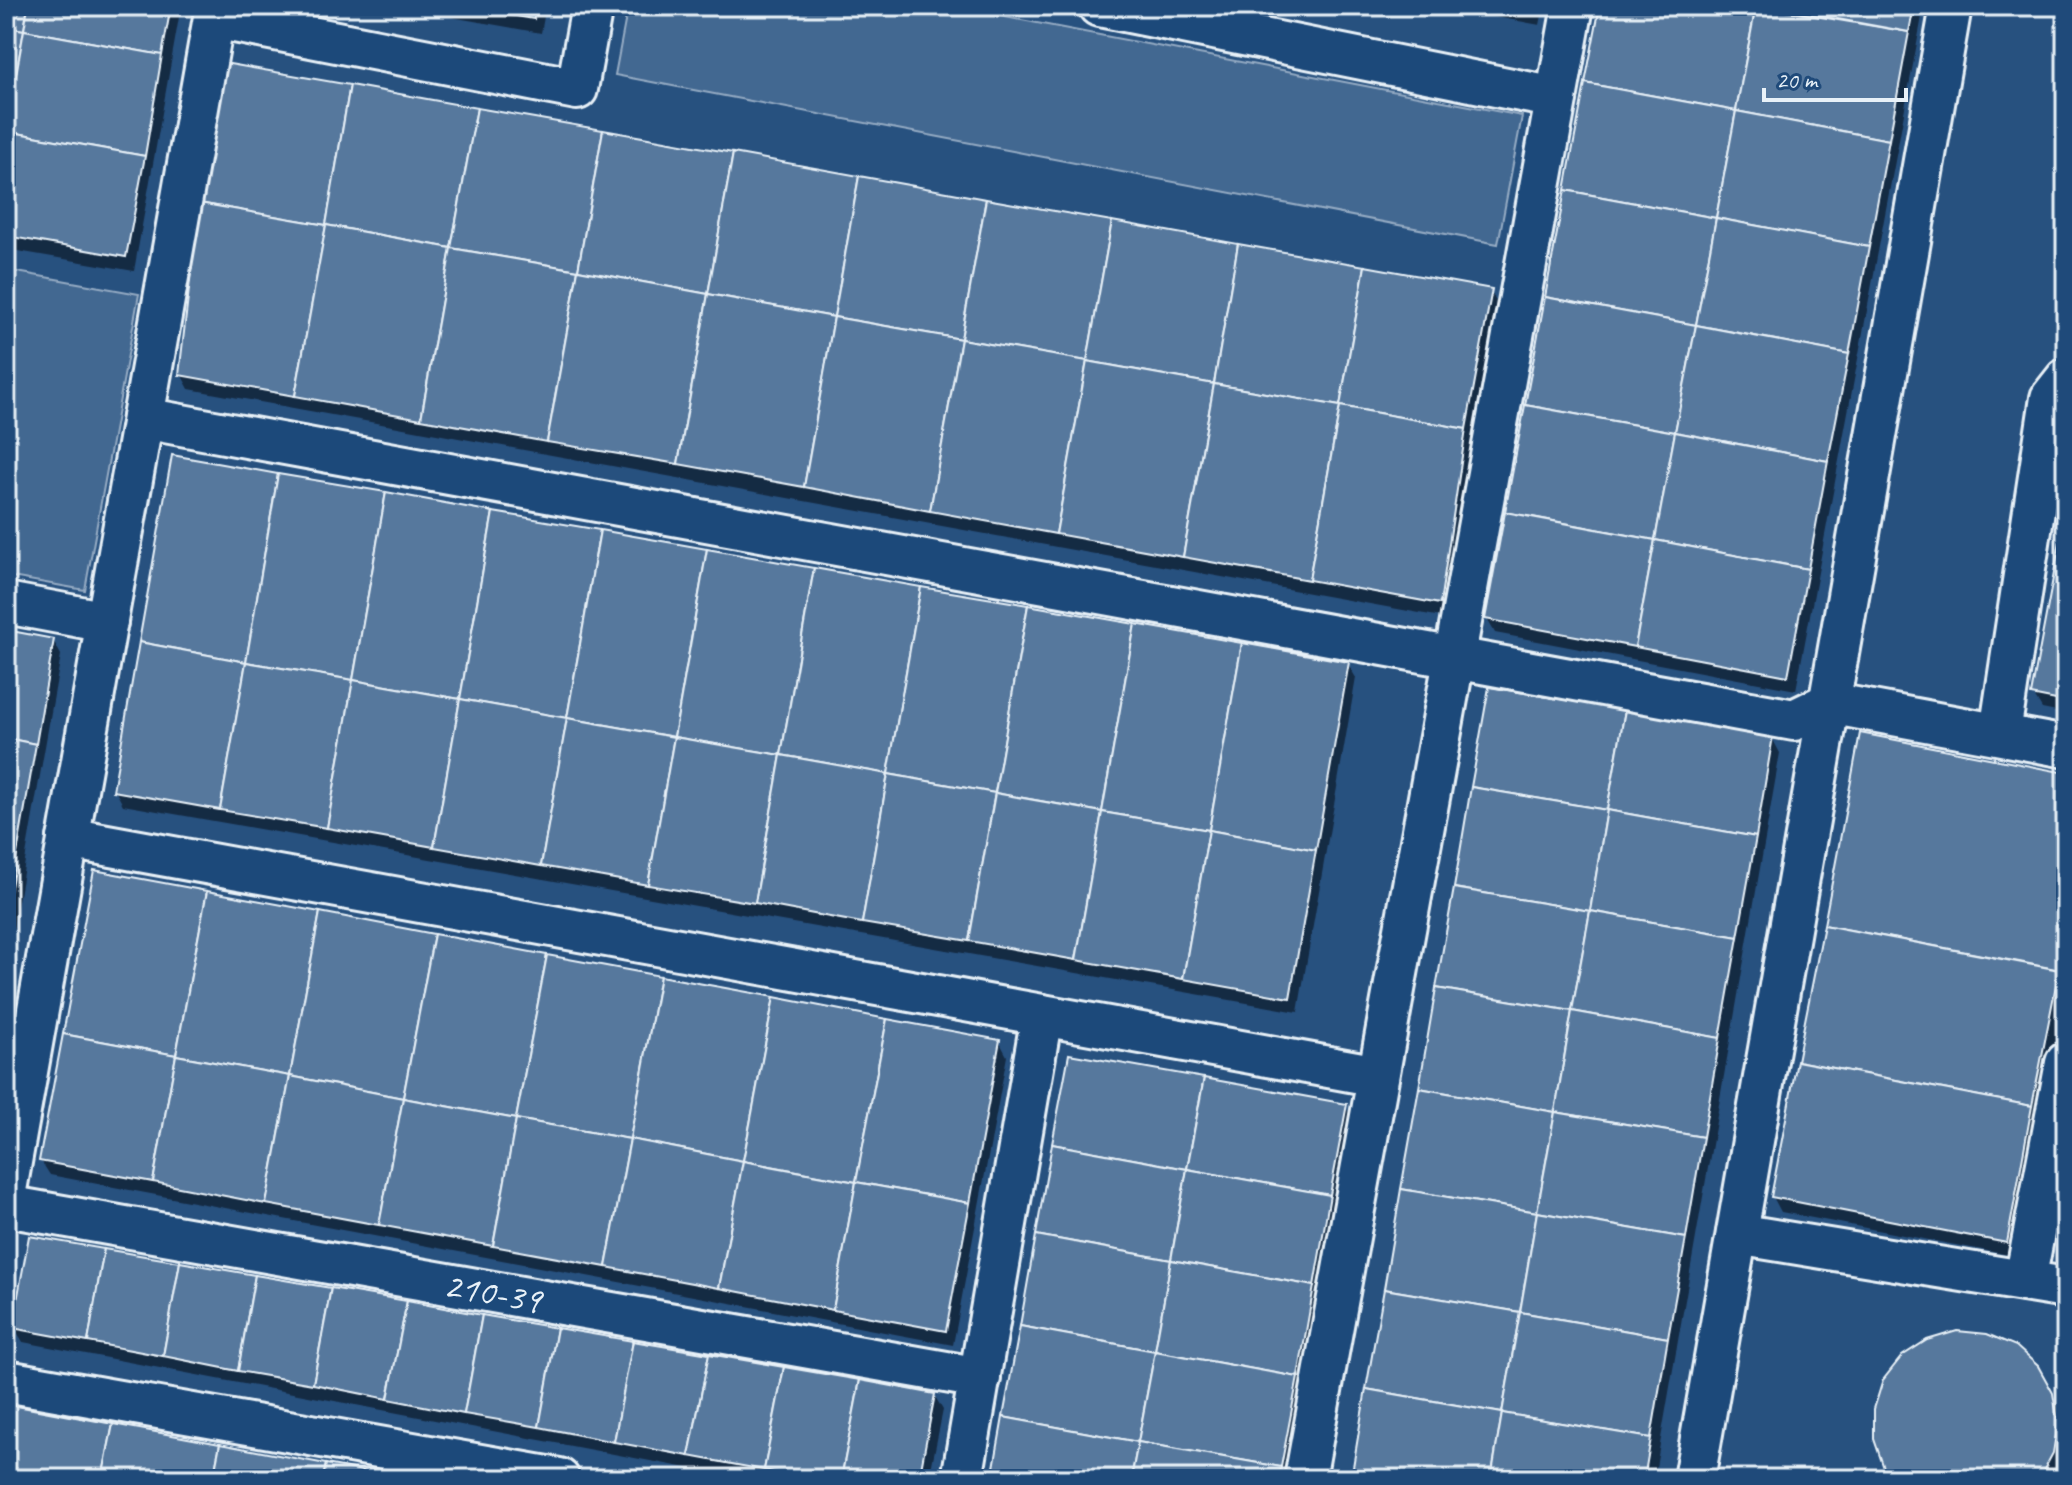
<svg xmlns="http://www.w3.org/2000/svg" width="2072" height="1485" font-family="Caveat,sans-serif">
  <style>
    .green { fill: #436891; stroke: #96acc4; stroke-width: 2 }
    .shadow { fill: #0007 }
    .building { fill: #57789d; stroke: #e8f1f8; stroke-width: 2 }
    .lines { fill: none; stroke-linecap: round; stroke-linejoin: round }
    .street-casing { stroke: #e8f1f8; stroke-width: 46 }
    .street { stroke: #1f4a7a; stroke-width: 40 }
    .labels { text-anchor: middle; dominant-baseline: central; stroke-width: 6; stroke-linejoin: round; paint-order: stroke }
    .street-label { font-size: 38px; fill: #e8f1f8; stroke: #1f4a7a }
  </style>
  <rect width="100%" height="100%" fill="#27517f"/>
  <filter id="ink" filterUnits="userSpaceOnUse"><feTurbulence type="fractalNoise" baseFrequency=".0125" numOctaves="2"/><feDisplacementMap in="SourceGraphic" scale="16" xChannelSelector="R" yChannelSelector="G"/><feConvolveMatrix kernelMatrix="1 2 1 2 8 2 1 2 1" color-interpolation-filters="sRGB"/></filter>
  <g filter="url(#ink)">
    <!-- green -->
    <g class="green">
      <polygon points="628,6 948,6 1522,116 1498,244 615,75"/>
      <polygon points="6,270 139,294 85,590 6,576"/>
    </g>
    <!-- shadow -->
    <g class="shadow">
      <polygon points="6,6 181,6 134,271 6,249"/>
      <polygon points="389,6 546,6 541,33"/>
      <polygon points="1435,6 1544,6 1540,25"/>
      <polygon points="1602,6 1924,6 1796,690 1495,633 1487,619"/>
      <polygon points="1490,291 1499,305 1447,618 189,389 181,374"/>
      <polygon points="2066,520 2066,714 2042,709 2033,694"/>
      <polygon points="6,632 53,640 61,655 6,970"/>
      <polygon points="1348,664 1356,678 1298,1012 123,805 115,790"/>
      <polygon points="1862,735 2066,775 2066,987 2014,1256 1781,1212 1773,1197"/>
      <polygon points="1772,738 1780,753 1654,1479 1353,1479"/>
      <polygon points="999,1041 1007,1056 953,1345 50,1175 41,1161"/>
      <polygon points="1345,1106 1354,1120 1289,1479 994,1479"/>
      <polygon points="14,1327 934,1395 943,1410 929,1479 745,1479 23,1342"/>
      <polygon points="2036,1367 2064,1417 2066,1468 2063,1479 1893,1479"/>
    </g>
    <!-- building -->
    <g class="building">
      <polygon points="6,6 28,6 24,30 6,27"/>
      <polygon points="28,6 171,6 162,55 24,30"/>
      <polygon points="459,6 536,6 534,19"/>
      <polygon points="1504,6 1534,6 1533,11"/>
      <polygon points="1600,6 1756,6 1736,111 1585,83"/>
      <polygon points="1756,6 1909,32 1889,140 1736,111"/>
      <polygon points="1766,6 1914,6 1909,32"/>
      <polygon points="6,27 24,30 6,129"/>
      <polygon points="24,30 162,55 145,156 6,131"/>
      <polygon points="224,63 350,85 326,225 199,203"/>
      <polygon points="1585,83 1736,111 1716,218 1565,190"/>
      <polygon points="350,85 477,108 451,248 326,225"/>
      <polygon points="477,108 603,130 578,270 451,248"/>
      <polygon points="1736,111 1889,140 1869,247 1716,218"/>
      <polygon points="603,130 733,153 708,294 578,270"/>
      <polygon points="6,131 145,156 126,257 6,236"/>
      <polygon points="733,153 859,176 834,317 708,294"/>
      <polygon points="859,176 986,199 961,339 834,317"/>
      <polygon points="1565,190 1716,218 1696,325 1545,297"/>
      <polygon points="986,199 1112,221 1087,361 961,339"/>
      <polygon points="199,203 326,225 295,396 179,375"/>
      <polygon points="1716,218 1869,247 1849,354 1696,325"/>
      <polygon points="1112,221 1238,244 1214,384 1087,361"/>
      <polygon points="326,225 451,248 421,419 295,396"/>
      <polygon points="1238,244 1365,266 1340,406 1214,384"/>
      <polygon points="451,248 578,270 547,442 421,419"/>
      <polygon points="1365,266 1492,289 1466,429 1340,406"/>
      <polygon points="578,270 708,294 678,464 547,442"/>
      <polygon points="708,294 834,317 804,487 678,464"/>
      <polygon points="1545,297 1696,325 1675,432 1525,405"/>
      <polygon points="834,317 961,339 930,511 804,487"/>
      <polygon points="1696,325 1849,354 1828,461 1675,432"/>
      <polygon points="961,339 1087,361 1056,534 930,511"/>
      <polygon points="1087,361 1214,384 1183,557 1056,534"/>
      <polygon points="1214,384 1340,406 1309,580 1183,557"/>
      <polygon points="1525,405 1675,432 1655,540 1505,512"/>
      <polygon points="1340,406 1466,429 1440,604 1309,580"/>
      <polygon points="1675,432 1828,461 1808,569 1655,540"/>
      <polygon points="172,455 278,474 246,662 139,642"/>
      <polygon points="278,474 386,492 353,680 246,662"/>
      <polygon points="386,492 493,512 460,699 353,680"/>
      <polygon points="2066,508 2066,543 2060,541"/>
      <polygon points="493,512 600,530 567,718 460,699"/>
      <polygon points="1505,512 1655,540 1635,647 1485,619"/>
      <polygon points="600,530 707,549 674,737 567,718"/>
      <polygon points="1655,540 1808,569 1788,676 1635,647"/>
      <polygon points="2060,541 2066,543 2066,702 2031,695"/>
      <polygon points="707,549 814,568 781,755 674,737"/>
      <polygon points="814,568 921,587 888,774 781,755"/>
      <polygon points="921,587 1028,605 995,793 888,774"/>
      <polygon points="1028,605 1135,624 1102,812 995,793"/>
      <polygon points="1135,624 1242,643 1209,830 1102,812"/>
      <polygon points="6,630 54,639 36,744 6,738"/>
      <polygon points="139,642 246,662 220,810 113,791"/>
      <polygon points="1242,643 1349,662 1316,850 1209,830"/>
      <polygon points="246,662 353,680 327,828 220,810"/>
      <polygon points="353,680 460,699 434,847 327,828"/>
      <polygon points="1489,687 1625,710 1607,810 1471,787"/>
      <polygon points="460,699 567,718 541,866 434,847"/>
      <polygon points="1625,710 1773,736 1756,837 1607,810"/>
      <polygon points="567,718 674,737 648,885 541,866"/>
      <polygon points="1860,733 2066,773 2066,971 1824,925"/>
      <polygon points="674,737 781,755 755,903 648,885"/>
      <polygon points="6,738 36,744 18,848 6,846"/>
      <polygon points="781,755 888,774 862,923 755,903"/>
      <polygon points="888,774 995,793 969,941 862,923"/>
      <polygon points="1471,787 1607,810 1590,911 1454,888"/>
      <polygon points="995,793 1102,812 1076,960 969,941"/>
      <polygon points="1607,810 1756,837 1738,937 1590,911"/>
      <polygon points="1102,812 1209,830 1183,979 1076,960"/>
      <polygon points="1209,830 1316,850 1290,998 1183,979"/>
      <polygon points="6,846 18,848 6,914"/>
      <polygon points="94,870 207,891 176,1055 63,1034"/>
      <polygon points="1454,888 1590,911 1572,1011 1436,988"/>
      <polygon points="207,891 320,912 290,1076 176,1055"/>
      <polygon points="1590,911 1738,937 1720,1038 1572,1011"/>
      <polygon points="320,912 434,934 403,1098 290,1076"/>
      <polygon points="1824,925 2059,970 2032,1106 1797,1061"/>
      <polygon points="434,934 547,955 516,1119 403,1098"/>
      <polygon points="547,955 660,976 630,1139 516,1119"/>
      <polygon points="660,976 774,997 743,1161 630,1139"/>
      <polygon points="1436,988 1572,1011 1555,1112 1419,1088"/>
      <polygon points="774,997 887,1019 856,1182 743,1161"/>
      <polygon points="1572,1011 1720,1038 1703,1137 1555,1112"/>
      <polygon points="887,1019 1000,1040 970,1203 856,1182"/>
      <polygon points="63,1034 176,1055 153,1182 39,1161"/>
      <polygon points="1069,1054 1204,1078 1187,1169 1052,1144"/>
      <polygon points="176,1055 290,1076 266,1204 153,1182"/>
      <polygon points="1797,1061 2032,1106 2007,1243 1771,1197"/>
      <polygon points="290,1076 403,1098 379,1225 266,1204"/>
      <polygon points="1204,1078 1347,1104 1330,1195 1187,1169"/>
      <polygon points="1419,1088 1555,1112 1537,1212 1401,1189"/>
      <polygon points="403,1098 516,1119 493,1246 379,1225"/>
      <polygon points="1555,1112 1703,1137 1686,1238 1537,1212"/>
      <polygon points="516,1119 630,1139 606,1267 493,1246"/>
      <polygon points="630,1139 743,1161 719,1288 606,1267"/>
      <polygon points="1052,1144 1187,1169 1171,1260 1036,1235"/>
      <polygon points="743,1161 856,1182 833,1310 719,1288"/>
      <polygon points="1187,1169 1330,1195 1314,1286 1171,1260"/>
      <polygon points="856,1182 970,1203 946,1331 833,1310"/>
      <polygon points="1401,1189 1537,1212 1520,1312 1384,1289"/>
      <polygon points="1537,1212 1686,1238 1668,1338 1520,1312"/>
      <polygon points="1036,1235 1171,1260 1155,1351 1020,1326"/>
      <polygon points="29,1236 104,1249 88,1342 12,1328"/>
      <polygon points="104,1249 180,1262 163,1356 88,1342"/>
      <polygon points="1171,1260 1314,1286 1298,1377 1155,1351"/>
      <polygon points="180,1262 255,1275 238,1371 163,1356"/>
      <polygon points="255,1275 331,1288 313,1384 238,1371"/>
      <polygon points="331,1288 407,1301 388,1399 313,1384"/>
      <polygon points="1384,1289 1520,1312 1502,1413 1366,1389"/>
      <polygon points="407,1301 482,1315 464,1414 388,1399"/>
      <polygon points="1520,1312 1668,1338 1651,1438 1502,1413"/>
      <polygon points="482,1315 557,1328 539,1427 464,1414"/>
      <polygon points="1020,1326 1155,1351 1138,1442 1003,1417"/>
      <polygon points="557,1328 633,1341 614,1442 539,1427"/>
      <polygon points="1957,1331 1987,1334 2016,1346 2038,1366 2053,1393 2058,1423 2053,1453 2039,1479 1893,1479 1884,1468 1874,1439 1874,1409 1883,1380 1902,1356 1927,1340"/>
      <polygon points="633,1341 709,1354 689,1456 614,1442"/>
      <polygon points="1155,1351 1298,1377 1281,1467 1138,1442"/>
      <polygon points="709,1354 784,1367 764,1470 689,1456"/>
      <polygon points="784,1367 860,1380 841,1479 808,1479 764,1470"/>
      <polygon points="860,1380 935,1394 919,1479 841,1479"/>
      <polygon points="1366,1389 1502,1413 1491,1479 1351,1479"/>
      <polygon points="6,1404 113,1424 102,1479 6,1479"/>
      <polygon points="1502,1413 1651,1438 1644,1479 1491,1479"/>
      <polygon points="1003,1417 1138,1442 1131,1479 992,1479"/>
      <polygon points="113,1424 220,1444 213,1479 102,1479"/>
      <polygon points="1138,1442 1281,1467 1279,1479 1131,1479"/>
      <polygon points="220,1444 326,1464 323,1479 213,1479"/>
      <polygon points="326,1464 405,1479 323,1479"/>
    </g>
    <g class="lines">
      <!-- street casing -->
      <g class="street-casing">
        <g id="street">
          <polyline points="1099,6 1556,98"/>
          <polyline points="214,18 577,89 592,6"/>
          <polyline points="143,418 1794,720 1829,703 2066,747"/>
          <polyline points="6,603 107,622"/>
          <polyline points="2000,733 2051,398 2066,379"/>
          <polyline points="68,838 1378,1076"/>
          <polyline points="6,1190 216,6"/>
          <path id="s1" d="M6,1206L980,1378"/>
          <polyline points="1737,1234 2066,1288"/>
          <polyline points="2025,1281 2066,1063"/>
          <polyline points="6,1381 559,1479"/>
          <polyline points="962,1479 1042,1015"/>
          <polyline points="1305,1479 1573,6"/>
          <polyline points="1694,1479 1951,6"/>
        </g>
      </g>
      <!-- street -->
      <use href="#street" class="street"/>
    </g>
  </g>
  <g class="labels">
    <!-- street labels -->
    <g class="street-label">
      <text stroke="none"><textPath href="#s1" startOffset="494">210-39</textPath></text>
    </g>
  </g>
  <!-- margin -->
  <rect width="2072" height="1485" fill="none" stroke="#1f4a7a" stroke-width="32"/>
  <rect x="16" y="16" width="2040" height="1453" fill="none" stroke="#e8f1f8" stroke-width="3" filter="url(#ink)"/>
  <!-- scale -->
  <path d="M1764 88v12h142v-12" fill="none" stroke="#e8f1f8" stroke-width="4"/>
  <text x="1776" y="88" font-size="24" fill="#e8f1f8" stroke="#1f4a7a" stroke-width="6" paint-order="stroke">20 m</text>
</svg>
